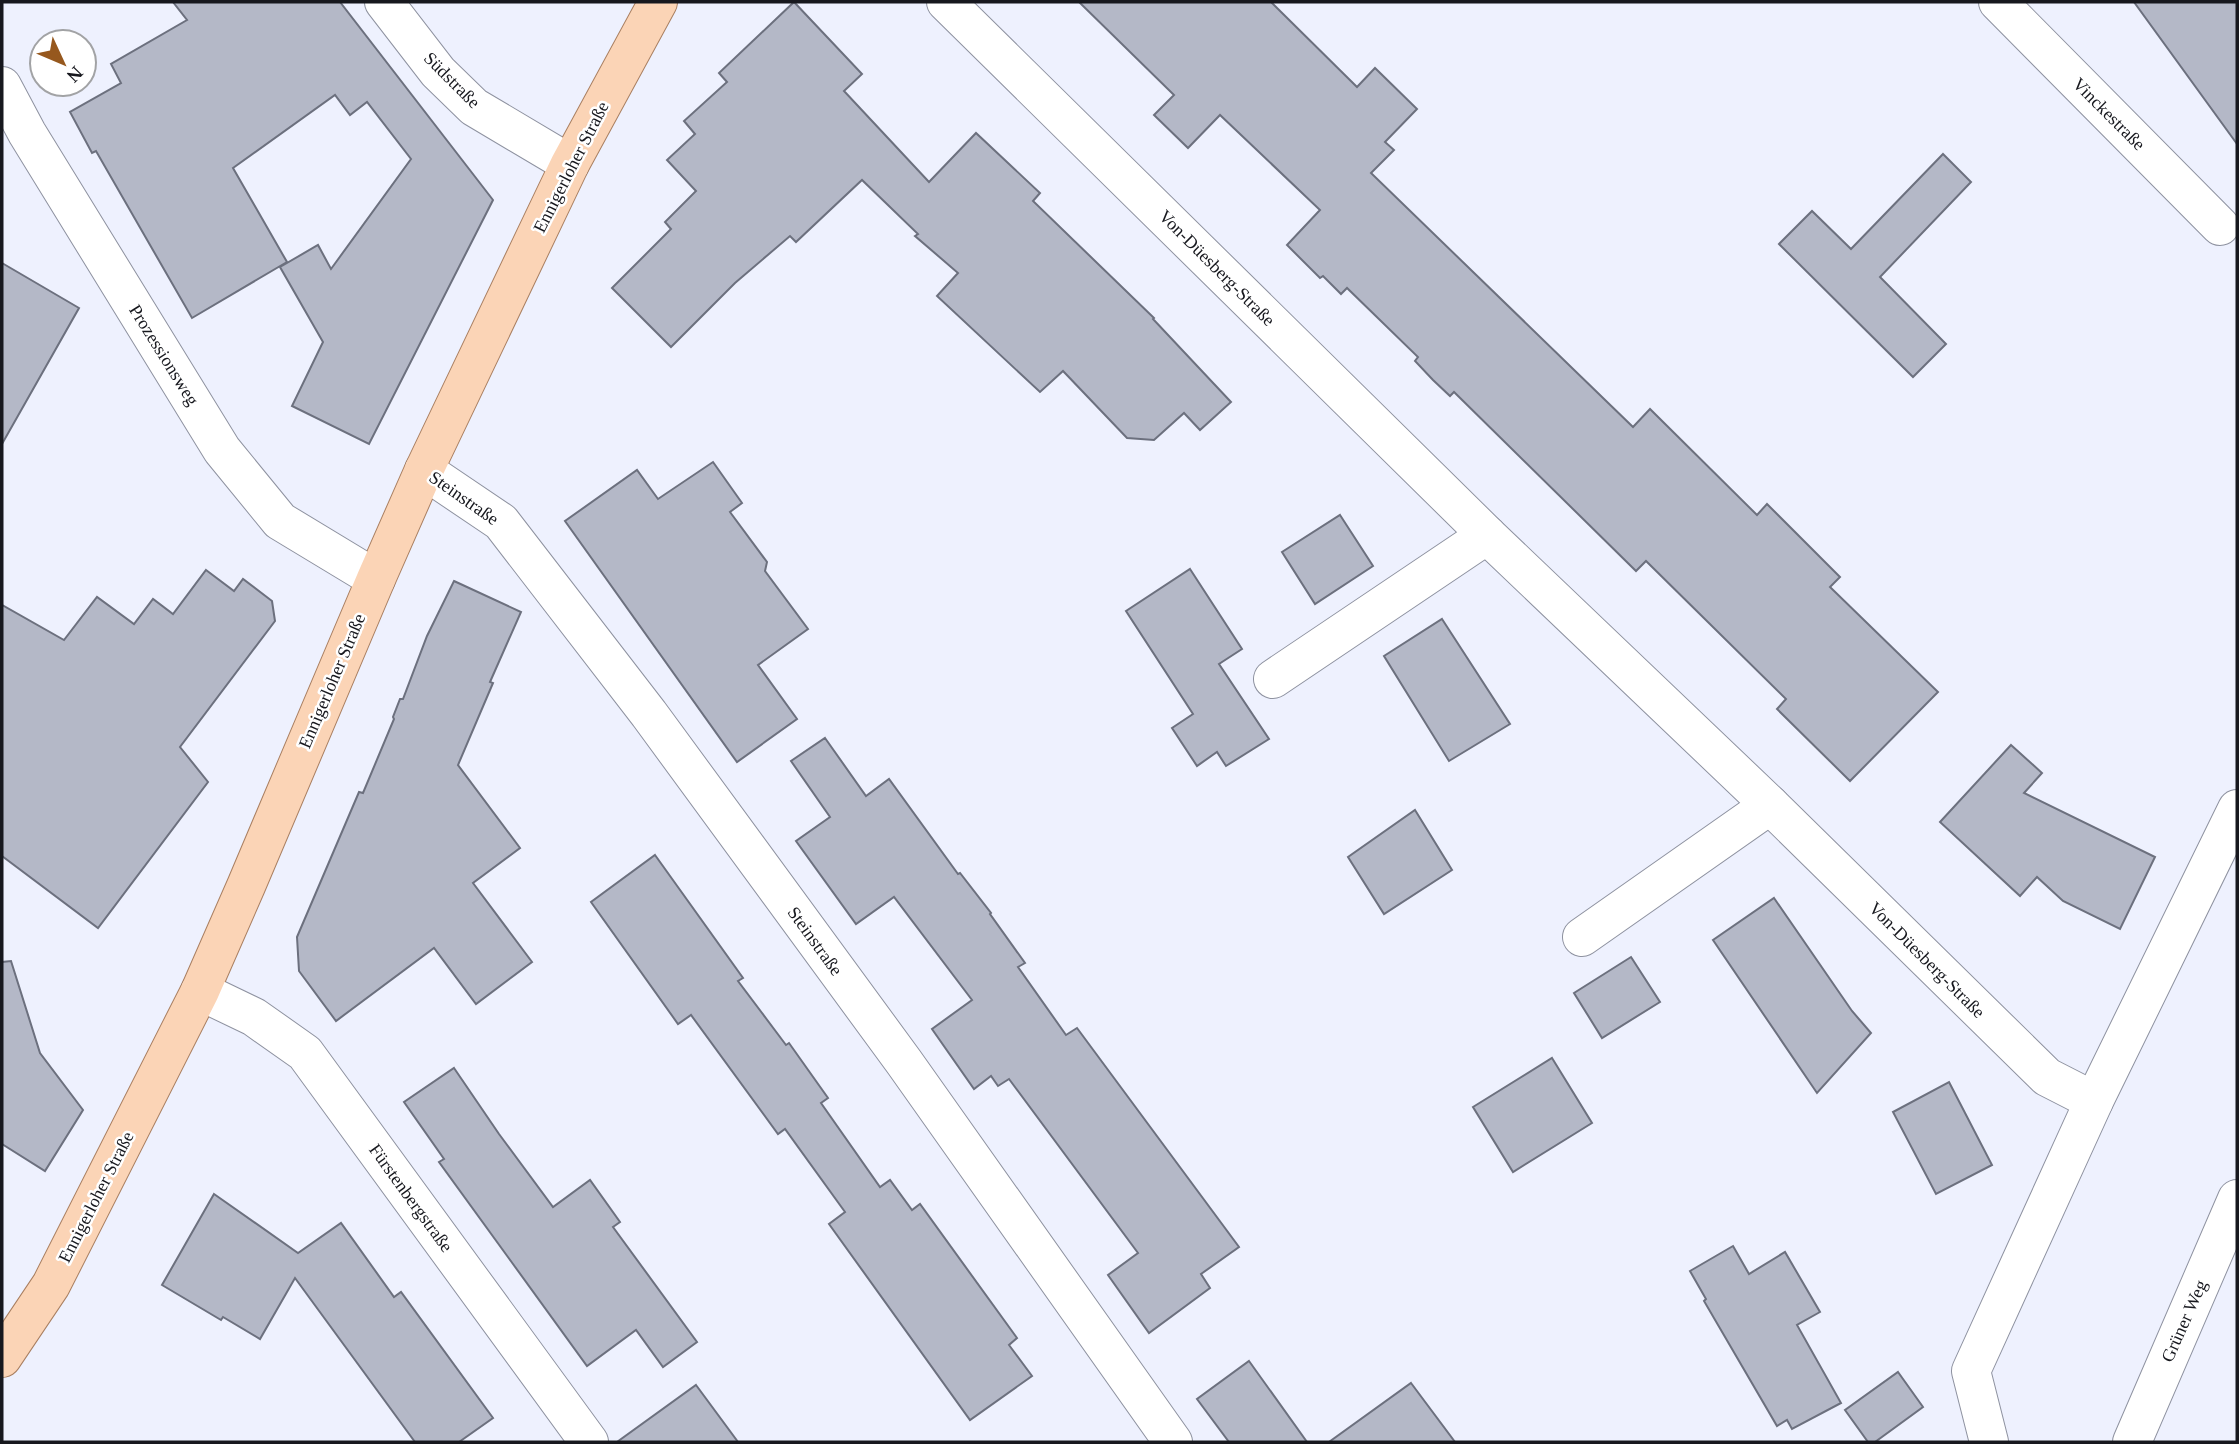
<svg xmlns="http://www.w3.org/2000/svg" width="2239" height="1444" font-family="'Times New Roman',serif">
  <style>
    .building { fill: #b4b8c7; stroke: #6c707e; stroke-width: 2 }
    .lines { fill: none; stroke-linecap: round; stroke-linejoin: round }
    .minor-casing { stroke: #8e92a0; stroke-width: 40 }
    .major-casing { stroke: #a97f61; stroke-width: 40 }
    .minor { stroke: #fff; stroke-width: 38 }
    .major { stroke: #fbd4b6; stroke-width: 38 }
    .labels { text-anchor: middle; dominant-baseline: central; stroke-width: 5; stroke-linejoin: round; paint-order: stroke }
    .street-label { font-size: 18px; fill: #17181e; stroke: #fff }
  </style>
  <rect width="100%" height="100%" fill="#eef1fe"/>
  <!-- building -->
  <g class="building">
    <polygon points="173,2 340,2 493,200 369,444 292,406 323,342 280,267 318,245 331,269 411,159 367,102 350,115 335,95 233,168 287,262 192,318 96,151 92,153 70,112 121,83 111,64 187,20"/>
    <polygon points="794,2 862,74 844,91 929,182 976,133 1040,193 1033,201 1154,318 1153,319 1231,402 1200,430 1184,413 1154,440 1127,438 1063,371 1040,392 937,296 958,273 915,236 918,234 862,180 796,242 790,236 735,283 671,347 612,288 671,229 665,222 696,191 667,160 695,134 684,121 727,82 719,73"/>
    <polygon points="1079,2 1271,2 1357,87 1375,68 1417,109 1385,142 1394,150 1371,173 1633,427 1650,409 1757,515 1767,504 1840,577 1830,587 1938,692 1850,781 1777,709 1786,699 1646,561 1636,571 1454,392 1450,396 1433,380 1415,361 1418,357 1347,288 1341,294 1323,276 1320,278 1287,245 1320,210 1220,115 1188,148 1154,115 1174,95"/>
    <polygon points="2134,2 2237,2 2237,144"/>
    <polygon points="1943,154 1971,182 1880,277 1946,344 1913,377 1779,244 1812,211 1851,249"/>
    <polygon points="2,263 79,308 2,444"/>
    <polygon points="713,462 742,503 730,512 767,562 765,571 808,629 758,665 797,719 737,762 565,521 637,470 658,499"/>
    <polygon points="1340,515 1373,566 1315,604 1282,552"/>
    <polygon points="1190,569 1242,649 1219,664 1269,739 1226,766 1217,752 1197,766 1172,728 1193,714 1126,611"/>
    <polygon points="206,570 234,591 243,579 272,601 275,621 180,747 208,782 98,928 2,856 2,605 64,640 97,597 134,624 153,599 173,614"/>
    <polygon points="454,581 521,612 490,682 493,683 458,765 520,848 473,883 532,962 476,1004 434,948 336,1021 299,971 297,937 359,792 363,793 394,719 393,717 400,699 403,699 427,636"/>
    <polygon points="1442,619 1510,724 1449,761 1384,656"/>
    <polygon points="825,738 866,796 889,779 958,874 960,873 991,913 990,914 1025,963 1018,967 1066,1035 1077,1028 1239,1247 1201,1274 1210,1288 1149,1333 1108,1275 1138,1253 1009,1079 998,1086 991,1076 974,1089 932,1029 972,1000 894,897 856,924 796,841 830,817 791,761"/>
    <polygon points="2011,745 2042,773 2024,793 2155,857 2120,929 2063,901 2037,877 2020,896 1940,822"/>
    <polygon points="1415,810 1452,870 1384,914 1348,857"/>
    <polygon points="655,855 743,978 738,981 786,1045 789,1043 828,1098 821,1103 880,1187 890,1180 912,1210 920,1204 1017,1338 1009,1345 1032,1376 970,1420 829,1224 845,1212 785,1129 778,1134 691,1015 678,1024 591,902"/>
    <polygon points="1774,898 1852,1011 1871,1033 1817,1093 1713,940"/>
    <polygon points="1631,957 1660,1002 1602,1038 1574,993"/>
    <polygon points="11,961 40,1053 83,1110 45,1171 2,1144 2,962"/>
    <polygon points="1552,1058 1592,1123 1513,1172 1473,1107"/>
    <polygon points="454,1068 499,1134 553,1207 590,1180 620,1222 613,1227 697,1342 663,1367 636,1330 587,1366 439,1162 444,1159 404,1102"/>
    <polygon points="1949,1082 1992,1165 1936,1194 1893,1112"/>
    <polygon points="214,1194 298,1253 341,1223 394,1297 401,1292 493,1418 459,1442 415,1442 295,1278 260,1339 223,1317 221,1320 162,1285"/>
    <polygon points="1733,1246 1749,1274 1785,1252 1820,1312 1797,1325 1841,1403 1792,1429 1787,1420 1777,1426 1704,1301 1706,1299 1690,1271"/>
    <polygon points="1249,1361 1307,1442 1229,1442 1197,1399"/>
    <polygon points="1898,1372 1923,1407 1875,1442 1868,1442 1845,1410"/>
    <polygon points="1411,1383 1455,1442 1329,1442"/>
    <polygon points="696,1385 738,1442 617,1442"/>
  </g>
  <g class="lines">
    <!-- minor casing -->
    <g class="minor-casing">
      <g id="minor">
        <polyline points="384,2 438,72 474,107 570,164"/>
        <polyline points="946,2 1487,535 1770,805 2047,1077 2094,1101"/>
        <polyline points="1998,2 2220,226"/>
        <polyline points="2,86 27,133 222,450 280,521 376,579"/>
        <polyline points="424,470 501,522 649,714 904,1062 1173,1442"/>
        <polyline points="1273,679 1487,535"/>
        <polyline points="1582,937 1770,805"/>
        <polyline points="200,991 254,1017 305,1053 589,1442"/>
        <polyline points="1989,1442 1971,1371 2094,1101 2237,809"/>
        <polyline points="2132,1442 2237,1199"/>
      </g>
    </g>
    <!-- major casing -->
    <g class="major-casing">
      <polyline id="major" points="2,1358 51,1285 200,991 246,886 376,579 424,470 570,164 658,2"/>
    </g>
    <!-- minor -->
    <use href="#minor" class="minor"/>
    <!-- major -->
    <use href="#major" class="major"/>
  </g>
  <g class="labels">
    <!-- street labels -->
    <g class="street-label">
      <text transform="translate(452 80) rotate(45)">Südstraße</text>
      <text transform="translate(2109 114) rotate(45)">Vinckestraße</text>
      <text transform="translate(571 167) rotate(-63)">Ennigerloher Straße</text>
      <text transform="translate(1217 268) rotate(45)">Von-Düesberg-Straße</text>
      <text transform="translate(164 355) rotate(58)">Prozessionsweg</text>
      <text transform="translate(464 498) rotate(35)">Steinstraße</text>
      <text transform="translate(332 681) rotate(-67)">Ennigerloher Straße</text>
      <text transform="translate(815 941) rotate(54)">Steinstraße</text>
      <text transform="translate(1927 960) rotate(45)">Von-Düesberg-Straße</text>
      <text transform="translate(96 1197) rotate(-63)">Ennigerloher Straße</text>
      <text transform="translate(411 1198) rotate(54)">Fürstenbergstraße</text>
      <text transform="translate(2184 1321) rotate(-66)">Grüner Weg</text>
    </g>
  </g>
  <!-- border -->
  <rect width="2239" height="1444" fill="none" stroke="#17181e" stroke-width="7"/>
  <!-- north arrow -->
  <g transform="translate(63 63) rotate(134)"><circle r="33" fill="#ffffff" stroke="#a2a3a5" stroke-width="2"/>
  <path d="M0-5L12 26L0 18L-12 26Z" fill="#96581e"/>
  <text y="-10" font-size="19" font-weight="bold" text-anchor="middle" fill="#17181e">N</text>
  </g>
</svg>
